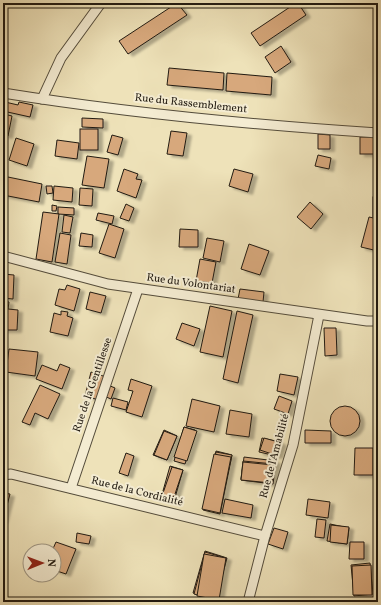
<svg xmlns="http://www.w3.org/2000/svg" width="381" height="605" font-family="Vollkorn,serif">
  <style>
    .building { fill: #d7a87c; stroke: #211a11; filter: url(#shadow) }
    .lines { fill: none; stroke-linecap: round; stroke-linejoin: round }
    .minor-casing { stroke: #544c3b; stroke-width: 11 }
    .minor { stroke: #f4ecd2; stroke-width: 9 }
    .labels { text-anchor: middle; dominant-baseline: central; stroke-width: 4; stroke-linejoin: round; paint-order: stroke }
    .street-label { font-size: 11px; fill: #211a11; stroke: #f4ecd2 }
  </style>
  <defs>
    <filter id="shadow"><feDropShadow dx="4.5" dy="2.5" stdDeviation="1" flood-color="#0004"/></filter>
  </defs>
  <rect width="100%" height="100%" fill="#eee2b9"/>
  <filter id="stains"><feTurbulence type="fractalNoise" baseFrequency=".005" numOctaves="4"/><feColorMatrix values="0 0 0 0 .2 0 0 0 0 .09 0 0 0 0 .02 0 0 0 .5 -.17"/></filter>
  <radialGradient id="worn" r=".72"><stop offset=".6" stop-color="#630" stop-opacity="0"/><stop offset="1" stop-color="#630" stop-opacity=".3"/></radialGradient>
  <!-- building -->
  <g class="building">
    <polygon points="177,3 187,15 128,54 119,41"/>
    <polygon points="296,3 298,3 306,15 260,46 251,33"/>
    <polygon points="281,46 291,62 275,73 265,57"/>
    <polygon points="169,68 224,73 223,90 167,85"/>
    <polygon points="227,73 272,77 271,95 226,91"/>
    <polygon points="5,102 18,105 19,102 33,105 30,117 3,111"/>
    <polygon points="4,114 12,116 8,136 3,135"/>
    <polygon points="82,118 103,119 103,128 82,127"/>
    <rect x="80" y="129" width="18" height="21"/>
    <polygon points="171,131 187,133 183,156 167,154"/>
    <polygon points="318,134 330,135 330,149 318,149"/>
    <polygon points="112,135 123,138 118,155 107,152"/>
    <rect x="360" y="137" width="18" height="17"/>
    <polygon points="16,138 34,144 27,166 9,160"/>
    <polygon points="57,140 79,143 77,159 55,156"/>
    <polygon points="318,155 331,158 329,169 315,166"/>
    <polygon points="87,156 109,159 104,188 82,185"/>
    <polygon points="124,169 138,174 136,179 142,180 136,198 117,191"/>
    <polygon points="234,169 253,174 248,192 229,186"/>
    <polygon points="3,176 42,184 39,202 3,195"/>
    <polygon points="46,186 52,186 53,193 47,194"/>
    <polygon points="54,186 73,188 72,202 53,200"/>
    <polygon points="80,188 93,189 92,206 79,205"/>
    <rect x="373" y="197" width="5" height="20"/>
    <polygon points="310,202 323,214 311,229 297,217"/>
    <polygon points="126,204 134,208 129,221 120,218"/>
    <polygon points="52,205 57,206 56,211 52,211"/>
    <polygon points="58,207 74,208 74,215 58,214"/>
    <polygon points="43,212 59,214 52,262 36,259"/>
    <polygon points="98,213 114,216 112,224 96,220"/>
    <polygon points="64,215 73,217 70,233 62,232"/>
    <polygon points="369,217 378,219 378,251 361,247"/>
    <polygon points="109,224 124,229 115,258 99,253"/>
    <polygon points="180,229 198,230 198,247 179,247"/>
    <polygon points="60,233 71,235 67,264 55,262"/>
    <polygon points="81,233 93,235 92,247 79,246"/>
    <polygon points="207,238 224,241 220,262 203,258"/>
    <polygon points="249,244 269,251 260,275 241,269"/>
    <polygon points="200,259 216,262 212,283 196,281"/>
    <polygon points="3,274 14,275 13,299 3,298"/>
    <polygon points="67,285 80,289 74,311 55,305 59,289 65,290"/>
    <polygon points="240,289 264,292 263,302 238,299"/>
    <polygon points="90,292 106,296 101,313 86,309"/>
    <polygon points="3,301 9,302 8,309 18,310 17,330 3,330"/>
    <polygon points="210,306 232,311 223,357 200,352"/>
    <polygon points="61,311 68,312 67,316 73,318 68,336 50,332 54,313 61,315"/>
    <polygon points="237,311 253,315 238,383 223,379"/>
    <polygon points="182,323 200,329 194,346 176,339"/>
    <polygon points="324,328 336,328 337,355 325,356"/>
    <polygon points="9,349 38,352 35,376 6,372"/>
    <polygon points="60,364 70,368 62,389 36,379 42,365 57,371"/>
    <polygon points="91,372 106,377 99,400 85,396"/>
    <polygon points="280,374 298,377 294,395 277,391"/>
    <polygon points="131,379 152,386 142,417 126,412 133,391 128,390"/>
    <polygon points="40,385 60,394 48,419 35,413 30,425 22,422"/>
    <polygon points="108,385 115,388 111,399 104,396"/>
    <polygon points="279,396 292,401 288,414 274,409"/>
    <polygon points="113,398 128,402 126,410 111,406"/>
    <polygon points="192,399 220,406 214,432 186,426"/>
    <circle cx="345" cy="421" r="15"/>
    <polygon points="230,410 252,414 249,437 226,434"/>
    <polygon points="184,427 195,430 185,464 174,461"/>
    <polygon points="184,427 197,431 187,461 174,457"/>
    <polygon points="164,430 177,436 167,460 153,455"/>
    <polygon points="305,430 331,431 331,443 305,443"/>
    <polygon points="164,431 177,436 167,460 154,455"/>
    <polygon points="262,438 280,442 277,456 259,452"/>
    <polygon points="264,438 282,443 278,456 260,450"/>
    <polygon points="355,448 373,448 373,475 354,475"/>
    <polygon points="216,451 232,455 219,513 203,509"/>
    <polygon points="216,452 232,455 220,514 203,510"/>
    <polygon points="126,453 134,456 128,476 119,473"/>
    <polygon points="214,454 231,457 220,513 202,509"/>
    <polygon points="244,457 276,461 273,484 241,480"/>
    <polygon points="243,461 274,464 272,482 241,479"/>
    <polygon points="243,462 273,465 271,483 241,480"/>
    <polygon points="170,466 183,470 174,501 161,498"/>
    <polygon points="172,467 183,470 173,500 162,496"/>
    <polygon points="3,493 10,494 3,521"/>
    <polygon points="225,499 253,505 251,518 222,513"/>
    <polygon points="308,499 330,502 328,518 306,515"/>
    <polygon points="317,519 326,520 324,538 315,537"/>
    <polygon points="330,524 349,528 347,544 327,541"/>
    <polygon points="331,525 349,527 347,544 330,542"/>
    <polygon points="274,528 288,532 283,549 268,544"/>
    <polygon points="77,533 91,536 89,544 76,542"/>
    <polygon points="56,542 76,549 66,574 54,570 54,551 52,551"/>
    <polygon points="350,542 364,542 364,559 349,559"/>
    <polygon points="205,551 227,558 216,599 193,593"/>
    <polygon points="205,552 226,558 215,600 194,594"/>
    <polygon points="204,554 226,558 219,600 197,596"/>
    <polygon points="370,563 373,594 354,596 351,565"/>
    <polygon points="371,565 372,595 353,595 352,566"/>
  </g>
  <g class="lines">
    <!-- minor casing -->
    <g class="minor-casing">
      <g id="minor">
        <path d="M3,93C127,113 253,125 378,133"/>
        <polyline points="42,99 61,58 101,3"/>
        <polyline points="3,256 108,284 367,321 378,321"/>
        <polyline points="3,475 11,474 265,536"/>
        <polyline points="71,488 138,289"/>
        <polyline points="248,602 265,536 293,445 319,315"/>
      </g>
    </g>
    <!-- minor -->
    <use href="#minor" class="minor"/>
  </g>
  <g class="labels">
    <!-- street labels -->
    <g class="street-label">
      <text transform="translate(191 104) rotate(6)">Rue du Rassemblement</text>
      <text transform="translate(191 284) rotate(8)">Rue du Volontariat</text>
      <text transform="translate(93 385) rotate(-71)">Rue de la Gentillesse</text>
      <text transform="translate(275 456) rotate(-75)">Rue de l'Amabilité</text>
      <text transform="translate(137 492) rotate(14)">Rue de la Cordialité</text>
    </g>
  </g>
  <!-- margin -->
  <rect width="381" height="605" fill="none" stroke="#eee2b9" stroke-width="16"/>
  <rect x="4" y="4" width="373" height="597" fill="none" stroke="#211a11" stroke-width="2"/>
  <rect x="8" y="8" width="365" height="589" fill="none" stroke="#211a11"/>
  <!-- north arrow -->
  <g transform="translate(42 563) rotate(89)"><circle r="19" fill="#f4ecd2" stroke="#a09885"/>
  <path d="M0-3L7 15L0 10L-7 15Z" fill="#8f2418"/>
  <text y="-6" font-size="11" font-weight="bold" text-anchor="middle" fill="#211a11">N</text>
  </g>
  <rect width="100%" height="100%" filter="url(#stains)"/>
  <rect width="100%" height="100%" fill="url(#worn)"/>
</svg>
